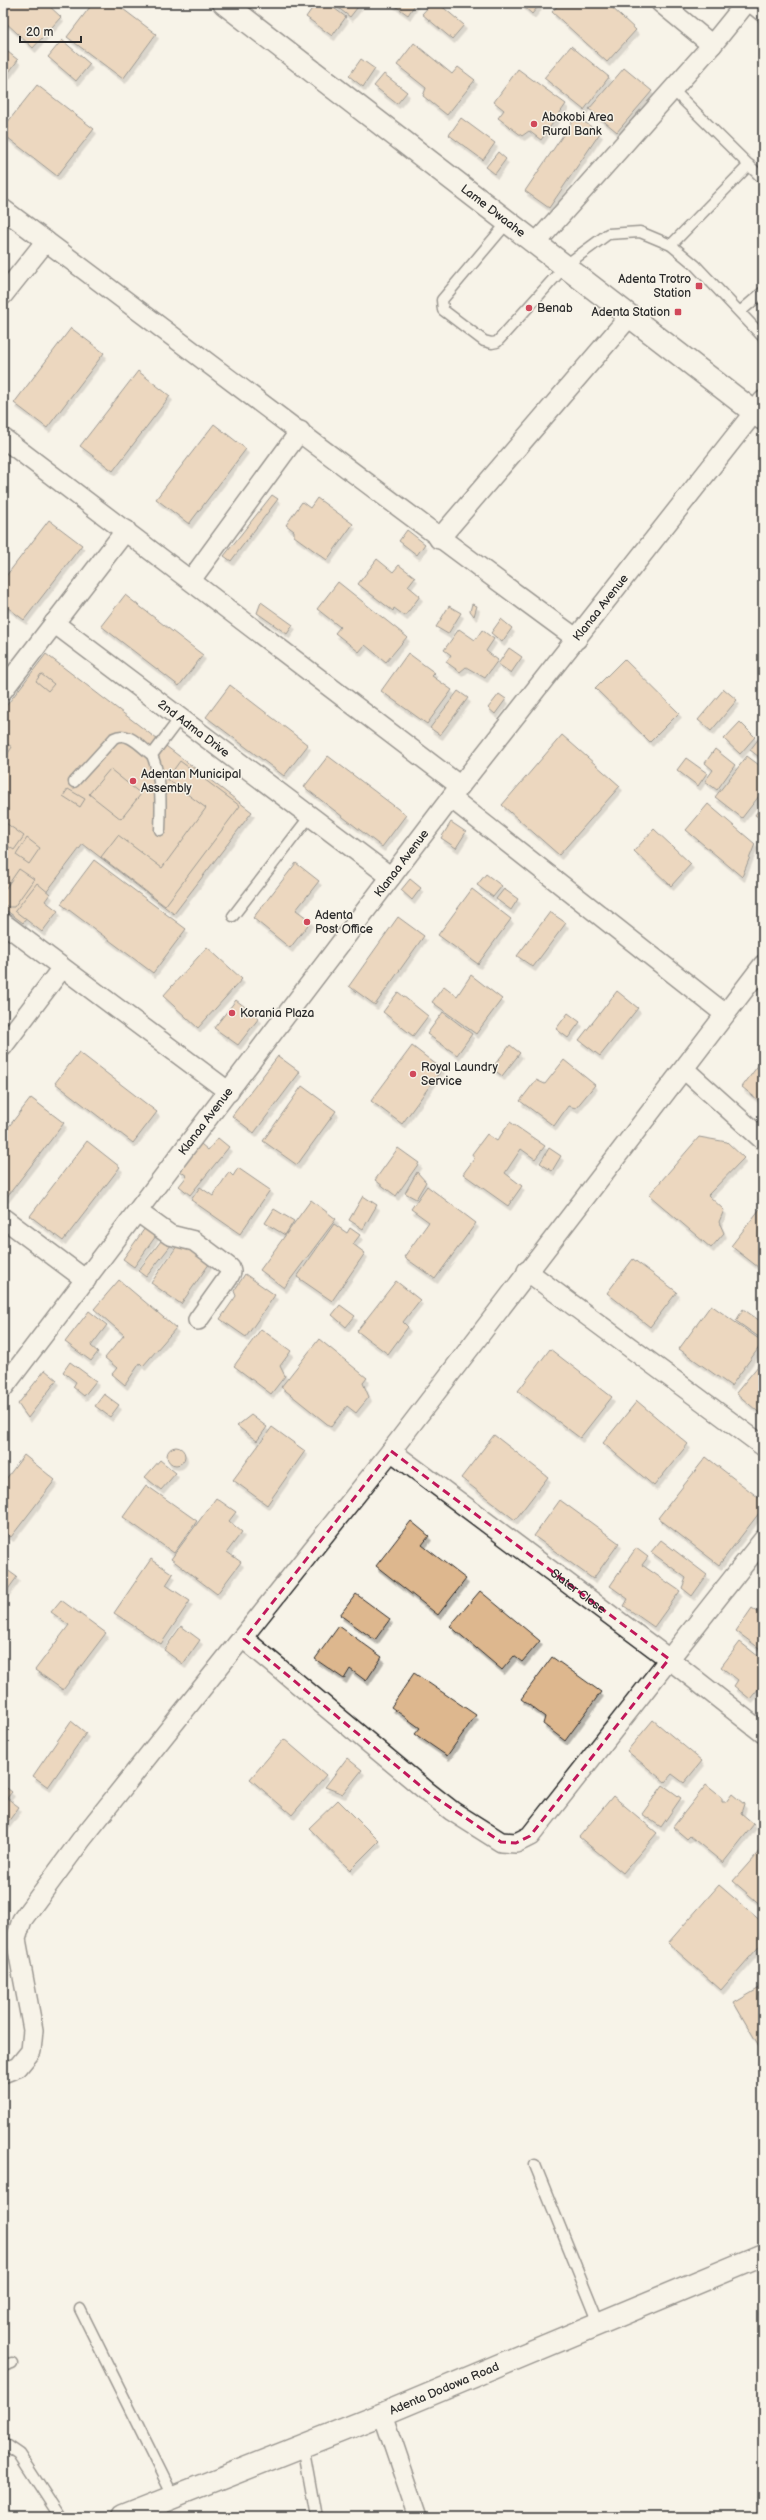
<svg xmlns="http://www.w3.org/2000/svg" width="766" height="2520" font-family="'Balsamiq Sans',sans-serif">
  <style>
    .building { fill: #ddb78e; stroke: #2b2b2b; filter: url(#shadow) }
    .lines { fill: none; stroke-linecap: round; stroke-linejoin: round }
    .service-casing { stroke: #2b2b2b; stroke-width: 13 }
    .minor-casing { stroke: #2b2b2b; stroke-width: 22 }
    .tertiary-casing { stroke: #2b2b2b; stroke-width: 25 }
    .primary-casing { stroke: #2b2b2b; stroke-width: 25 }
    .service { stroke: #f7f3e8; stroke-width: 10 }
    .minor { stroke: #f7f3e8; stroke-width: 19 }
    .tertiary { stroke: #f7f3e8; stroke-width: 22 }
    .primary { stroke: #f7f3e8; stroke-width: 22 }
    .marked { fill: none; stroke: #c2185b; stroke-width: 3; stroke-dasharray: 8 5; stroke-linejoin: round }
    .poi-dot { fill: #d1495b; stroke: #f7f3e8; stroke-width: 1.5 }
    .labels { text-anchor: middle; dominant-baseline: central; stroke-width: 3; stroke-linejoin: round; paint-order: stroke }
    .poi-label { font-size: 12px; fill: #2b2b2b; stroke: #f7f3e8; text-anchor: start }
    .street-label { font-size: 12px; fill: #2b2b2b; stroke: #f7f3e8 }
  </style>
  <defs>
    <filter id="shadow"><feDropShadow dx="2.5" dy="4.5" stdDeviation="0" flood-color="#0004"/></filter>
  </defs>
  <rect width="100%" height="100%" fill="#f7f3e8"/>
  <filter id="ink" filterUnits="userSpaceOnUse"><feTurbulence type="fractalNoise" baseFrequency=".025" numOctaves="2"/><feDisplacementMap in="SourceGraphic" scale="8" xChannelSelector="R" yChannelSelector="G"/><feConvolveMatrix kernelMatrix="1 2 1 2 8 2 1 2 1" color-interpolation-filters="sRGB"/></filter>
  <g filter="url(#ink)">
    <!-- building -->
    <g class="building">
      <polygon points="3,3 46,3 61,17 33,48 3,20"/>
      <polygon points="93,3 115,3 156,34 123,79 67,37"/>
      <polygon points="316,3 327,3 346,17 332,36 306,17"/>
      <polygon points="332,3 361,3 350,17"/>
      <polygon points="391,3 416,3 408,15"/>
      <polygon points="432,3 438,3 464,25 452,39 422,14"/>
      <polygon points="520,3 541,3 532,14"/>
      <polygon points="560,3 607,3 636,30 607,62 552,12"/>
      <polygon points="62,40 90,64 76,81 48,57"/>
      <polygon points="414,43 452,74 458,67 475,80 447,115 423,96 426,88 397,65"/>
      <polygon points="571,46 609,77 584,110 544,78"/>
      <polygon points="3,48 18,60 3,80"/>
      <polygon points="361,59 375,69 363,87 349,76"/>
      <polygon points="624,68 652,91 617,132 589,109"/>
      <polygon points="518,69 566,104 541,140 529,131 522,136 498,118 504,110 494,102"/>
      <polygon points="384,74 407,92 397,104 374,86"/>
      <polygon points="37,85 94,129 57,176 3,134 3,128"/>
      <polygon points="576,116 600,133 549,208 525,191"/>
      <polygon points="461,118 495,143 483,160 449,135"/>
      <polygon points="498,152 506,159 495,174 486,167"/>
      <polygon points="71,328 104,353 47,428 14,403"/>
      <polygon points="138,371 170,396 113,471 80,446"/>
      <polygon points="214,424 246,449 189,524 156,499"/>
      <polygon points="272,495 278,499 231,561 224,556"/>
      <polygon points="317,498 353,524 327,560 294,536 294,531 286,525 302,502 310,508"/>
      <polygon points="49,520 82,545 24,620 3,604 3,580"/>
      <polygon points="407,530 425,544 417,555 399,541"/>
      <polygon points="377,559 393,572 399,565 415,577 408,586 420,596 405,616 394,608 393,611 358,584"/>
      <polygon points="338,582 407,637 386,662 365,645 359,652 335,633 340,627 317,609"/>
      <polygon points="125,595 203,655 179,686 101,626"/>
      <polygon points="261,602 293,625 287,634 257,613"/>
      <polygon points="472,604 477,606 474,616 470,611"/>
      <polygon points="449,606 461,613 448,634 436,627"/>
      <polygon points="501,619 512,628 502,642 491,633"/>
      <polygon points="459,629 475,640 482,630 494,639 486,651 498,660 485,678 466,667 460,672 446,662 451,655 444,650"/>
      <polygon points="509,648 522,657 511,673 498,664"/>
      <polygon points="408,653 435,673 432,676 452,690 427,724 381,691"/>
      <polygon points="46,654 252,812 174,914 83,844 23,923 3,908 3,710"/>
      <polygon points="624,659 679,713 650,742 595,688"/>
      <polygon points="41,674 54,684 48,691 36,681"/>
      <polygon points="230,685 308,745 284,776 206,717"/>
      <polygon points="724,689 737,700 711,731 698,720"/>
      <polygon points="458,691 468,698 440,735 430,728"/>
      <polygon points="499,694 506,699 495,714 488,708"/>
      <polygon points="740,722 755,737 740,754 724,739"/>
      <polygon points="562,735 620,786 559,855 502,805"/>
      <polygon points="760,737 763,740 763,760 750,750"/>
      <polygon points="3,741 12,747 3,761"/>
      <polygon points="715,749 735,765 717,790 705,781 713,770 705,763"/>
      <polygon points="328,756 406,815 382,847 304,787"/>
      <polygon points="747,756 763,768 763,791 742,818 715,797"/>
      <polygon points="686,758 707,773 698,786 677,770"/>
      <polygon points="180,761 240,806 165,906 101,857 118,835 162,868 206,808 167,779"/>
      <polygon points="110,769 141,794 121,819 89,794"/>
      <polygon points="68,789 85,799 80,807 63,796"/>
      <polygon points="708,804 755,844 742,877 686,830"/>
      <polygon points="763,804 763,820 755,815"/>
      <polygon points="3,821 24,836 14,850 3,843"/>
      <polygon points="451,822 466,832 456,848 441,838"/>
      <polygon points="654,829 691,864 671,886 634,851"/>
      <polygon points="27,838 40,848 29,864 16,855"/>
      <polygon points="94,860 186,929 153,973 61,904"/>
      <polygon points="296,863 319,881 296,910 311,921 290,948 253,918"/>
      <polygon points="19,869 34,879 14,907 8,907 3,903 3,892"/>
      <polygon points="486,874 502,886 493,897 477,885"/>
      <polygon points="410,879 421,888 412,900 401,890"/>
      <polygon points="37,883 50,894 45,901 58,911 42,932 15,911"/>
      <polygon points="472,889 511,919 478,964 438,935"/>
      <polygon points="504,889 518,899 511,910 496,899"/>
      <polygon points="550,912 566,923 533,967 517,956"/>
      <polygon points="398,917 424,936 375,1005 349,986"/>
      <polygon points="207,947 242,979 198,1028 163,996"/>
      <polygon points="471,975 502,999 476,1034 432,1002 444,986 457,996"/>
      <polygon points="617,991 638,1008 600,1056 579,1040"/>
      <polygon points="398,992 428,1016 413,1036 383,1012"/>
      <polygon points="236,1000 259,1018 238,1045 214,1028"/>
      <polygon points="443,1012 472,1034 457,1055 427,1034"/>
      <polygon points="568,1013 580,1022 568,1038 556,1029"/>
      <polygon points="510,1045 520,1053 502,1076 492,1068"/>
      <polygon points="412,1046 442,1069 402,1124 371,1101"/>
      <polygon points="79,1052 157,1112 133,1143 55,1083"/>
      <polygon points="278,1056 300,1072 254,1133 232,1116"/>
      <polygon points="763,1059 763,1104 742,1087"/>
      <polygon points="564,1060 595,1085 576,1108 568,1106 554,1126 520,1101 536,1080 545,1084"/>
      <polygon points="302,1086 336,1111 297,1165 263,1141"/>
      <polygon points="31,1098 64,1123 6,1198 3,1195 3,1134"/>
      <polygon points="510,1122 545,1146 535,1159 521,1149 505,1173 522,1186 508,1206 463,1174 474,1159 472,1154 487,1134 497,1141"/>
      <polygon points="699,1137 727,1142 744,1158 708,1195 724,1210 719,1222 724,1233 711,1248 649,1195"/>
      <polygon points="218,1138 229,1147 190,1195 179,1186 187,1176 180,1171 201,1144 208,1150"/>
      <polygon points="87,1141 120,1167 63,1241 30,1216"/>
      <polygon points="398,1148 419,1163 396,1196 375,1180"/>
      <polygon points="549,1148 561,1156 552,1171 540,1163"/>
      <polygon points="238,1168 270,1190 240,1234 191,1200 200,1187 213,1196 229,1172 233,1176"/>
      <polygon points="417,1172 426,1182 416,1199 405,1193"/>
      <polygon points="427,1186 476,1223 435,1279 404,1257 429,1222 411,1209"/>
      <polygon points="363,1196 377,1205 363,1229 349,1220"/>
      <polygon points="311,1200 336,1219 284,1288 260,1270"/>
      <polygon points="763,1205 763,1271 731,1246"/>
      <polygon points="274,1209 294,1221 285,1235 265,1223"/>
      <polygon points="334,1224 347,1233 350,1228 360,1235 353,1244 365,1253 332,1301 297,1277"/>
      <polygon points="145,1228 158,1233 134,1267 123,1259"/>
      <polygon points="164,1237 175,1240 146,1277 138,1271"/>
      <polygon points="182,1239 212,1260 181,1304 151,1283"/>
      <polygon points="633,1259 677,1292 650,1327 607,1293"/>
      <polygon points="245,1274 275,1295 246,1337 220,1319 236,1296 234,1291"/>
      <polygon points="119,1280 176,1328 143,1366 140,1363 125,1385 112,1374 117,1368 105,1358 124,1335 94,1309"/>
      <polygon points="396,1281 420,1300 403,1322 408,1327 388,1354 357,1331"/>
      <polygon points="340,1305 355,1316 346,1327 332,1315"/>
      <polygon points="711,1305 763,1342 731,1386 679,1349"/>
      <polygon points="743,1309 763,1323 763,1340 736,1321"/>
      <polygon points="89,1311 107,1325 91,1346 98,1352 91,1361 65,1342"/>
      <polygon points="261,1329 291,1351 280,1366 285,1376 271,1394 234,1366"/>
      <polygon points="319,1339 367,1378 363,1383 369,1397 356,1413 347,1406 331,1427 281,1387"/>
      <polygon points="550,1349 612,1397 580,1438 518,1391"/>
      <polygon points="763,1360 763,1416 736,1393"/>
      <polygon points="70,1362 96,1381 84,1396 73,1387 76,1382 63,1372"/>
      <polygon points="45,1370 57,1380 28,1418 18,1404"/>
      <polygon points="104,1394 119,1405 110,1417 95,1406"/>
      <polygon points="637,1401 688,1444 654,1486 603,1443"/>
      <polygon points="251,1415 267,1427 257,1441 237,1426"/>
      <polygon points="272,1427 305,1451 267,1505 233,1480"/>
      <polygon points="494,1435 548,1477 515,1520 461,1478"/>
      <circle cx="176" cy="1456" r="9"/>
      <polygon points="24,1455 55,1480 11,1537 3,1531 3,1483"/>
      <polygon points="706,1457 763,1501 763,1508 719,1565 658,1518"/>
      <polygon points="160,1460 176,1473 161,1490 145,1477"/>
      <polygon points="146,1485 197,1521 174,1553 123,1517"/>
      <polygon points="216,1498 236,1512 229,1521 242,1532 227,1552 241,1562 217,1594 171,1559"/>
      <polygon points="560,1500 619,1543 593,1579 534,1536"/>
      <polygon points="411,1521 429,1536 422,1545 466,1579 438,1615 376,1566"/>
      <polygon points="661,1540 707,1575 692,1596 682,1588 686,1578 651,1552"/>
      <polygon points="636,1548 648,1557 642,1565 680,1591 654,1627 624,1606 628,1599 610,1586"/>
      <polygon points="151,1559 173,1574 166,1585 190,1601 161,1644 114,1613"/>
      <polygon points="3,1567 17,1577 3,1596"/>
      <polygon points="480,1591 540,1641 522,1662 514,1656 502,1670 450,1626"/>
      <polygon points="356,1594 390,1619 375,1640 340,1615"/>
      <polygon points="61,1600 106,1633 63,1690 35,1670 69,1625 51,1612"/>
      <polygon points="752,1608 763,1616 763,1651 736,1631"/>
      <polygon points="181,1626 200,1640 183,1664 164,1650"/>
      <polygon points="339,1626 382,1657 366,1681 350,1669 344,1679 315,1659"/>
      <polygon points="740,1642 763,1660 763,1683 750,1699 734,1686 738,1680 721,1667"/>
      <polygon points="552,1657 601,1692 565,1741 543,1724 545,1717 521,1699"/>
      <polygon points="414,1673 476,1715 447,1756 415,1734 420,1728 391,1707"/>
      <polygon points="653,1720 702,1761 684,1783 672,1774 665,1782 627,1751"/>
      <polygon points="71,1721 86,1733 48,1787 33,1776"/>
      <polygon points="284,1739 326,1775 292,1815 250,1779"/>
      <polygon points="347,1758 362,1770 343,1794 325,1787"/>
      <polygon points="3,1785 12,1792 7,1798 19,1807 5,1826 3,1824"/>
      <polygon points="663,1785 681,1798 661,1827 642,1814"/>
      <polygon points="706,1785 722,1798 722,1802 726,1802 732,1794 744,1804 741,1813 754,1824 723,1863 690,1836 687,1839 673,1827"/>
      <polygon points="613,1796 657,1833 623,1873 579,1837"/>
      <polygon points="338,1800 379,1841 350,1870 309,1828"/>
      <polygon points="763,1847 763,1907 733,1881"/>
      <polygon points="719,1885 763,1923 763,1942 721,1990 668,1943"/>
      <polygon points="763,1986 763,2053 734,2003"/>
    </g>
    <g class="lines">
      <!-- service casing -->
      <g class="service-casing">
        <g id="service">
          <polyline points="672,89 763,179"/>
          <polyline points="507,223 442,300 443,310 484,341 492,343 497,342 566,265 608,234 640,232 671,245 695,265 763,337"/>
          <polyline points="671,245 749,165"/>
          <polyline points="741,311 763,292"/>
          <path d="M74,782L114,738C128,730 141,747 152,755"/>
          <path d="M160,830C161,804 162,780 152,755L180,718"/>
          <polyline points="233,916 310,816"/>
          <polyline points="535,2165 599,2323"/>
          <polyline points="80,2309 173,2496"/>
          <polyline points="3,2366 12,2363"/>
          <polyline points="3,2443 19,2454 60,2517"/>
          <polyline points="303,2445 316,2517"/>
        </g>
      </g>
      <!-- minor casing -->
      <g class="minor-casing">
        <g id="minor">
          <polyline points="661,3 712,45"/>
          <polyline points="752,3 763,12"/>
          <path d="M3,209C195,352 384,498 577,639"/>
          <polyline points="537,242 712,45 746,3"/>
          <polyline points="3,295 46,241"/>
          <polyline points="3,438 460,786"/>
          <polyline points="439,539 629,317"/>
          <polyline points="191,580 300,431"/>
          <path id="s1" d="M54,623L391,877"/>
          <polyline points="3,690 126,530"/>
          <polyline points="451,798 725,1014"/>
          <polyline points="3,923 229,1092"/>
          <polyline points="3,1046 62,968"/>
          <polyline points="684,1069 763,1140"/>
          <polyline points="138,1212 170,1235 194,1241 230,1268 231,1272 228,1278 198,1320"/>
          <polyline points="3,1218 86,1280"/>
          <polyline points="527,1271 763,1446"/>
          <path id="s2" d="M3,1388L460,786L763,401"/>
          <path id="s3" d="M391,1451L669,1659L763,1733"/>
          <polyline points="244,1639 429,1793 452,1811 501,1842 516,1843 530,1836 763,1540"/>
          <polyline points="3,2073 18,2067 31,2051 33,2030 16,1939 22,1920 81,1840 391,1451 763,965"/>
          <polyline points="383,2414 418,2517"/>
        </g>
      </g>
      <!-- tertiary casing -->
      <g class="tertiary-casing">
        <g id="tertiary">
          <path id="s4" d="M224,3L763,419"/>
        </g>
      </g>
      <!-- primary casing -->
      <g class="primary-casing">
        <g id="primary">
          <path id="s5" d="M123,2517L383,2414L763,2255"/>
        </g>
      </g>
      <!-- service -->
      <use href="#service" class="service"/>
      <!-- minor -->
      <use href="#minor" class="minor"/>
      <!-- tertiary -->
      <use href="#tertiary" class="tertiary"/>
      <!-- primary -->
      <use href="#primary" class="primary"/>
    </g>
  </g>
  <!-- marked area -->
  <path d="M0 0H766V2520H0ZM391,1451L669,1659L530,1836L516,1843L501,1842L429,1793L244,1639Z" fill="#f7f3e8" fill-opacity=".55" fill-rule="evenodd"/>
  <path class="marked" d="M391,1451L669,1659L530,1836L516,1843L501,1842L429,1793L244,1639Z"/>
  <!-- markers -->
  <g class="poi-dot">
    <circle cx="534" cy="124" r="4"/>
    <rect x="695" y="282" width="8" height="8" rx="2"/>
    <circle cx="529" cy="308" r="4"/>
    <rect x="674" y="308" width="8" height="8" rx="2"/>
    <circle cx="133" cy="781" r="4"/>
    <circle cx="307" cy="922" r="4"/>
    <circle cx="232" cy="1013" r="4"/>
    <circle cx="413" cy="1074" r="4"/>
  </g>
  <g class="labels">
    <!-- poi labels -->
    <g class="poi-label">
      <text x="542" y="117">Abokobi Area<tspan x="542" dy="14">Rural Bank</tspan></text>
      <text x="691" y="279" text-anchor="end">Adenta Trotro<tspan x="691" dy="14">Station</tspan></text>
      <text x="537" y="308">Benab</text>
      <text x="670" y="312" text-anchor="end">Adenta Station</text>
      <text x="141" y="774">Adentan Municipal<tspan x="141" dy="14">Assembly</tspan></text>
      <text x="315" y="915">Adenta<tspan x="315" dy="14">Post Office</tspan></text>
      <text x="240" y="1013">Korania Plaza</text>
      <text x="421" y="1067">Royal Laundry<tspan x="421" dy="14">Service</tspan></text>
    </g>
    <!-- street labels -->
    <g class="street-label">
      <text stroke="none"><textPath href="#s4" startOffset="340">Lame Dwaahe</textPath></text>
      <text stroke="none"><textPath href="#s2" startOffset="983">Klanaa Avenue</textPath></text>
      <text stroke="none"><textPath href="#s1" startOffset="175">2nd Adma Drive</textPath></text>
      <text stroke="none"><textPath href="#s2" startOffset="659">Klanaa Avenue</textPath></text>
      <text stroke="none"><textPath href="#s2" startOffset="335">Klanaa Avenue</textPath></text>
      <text stroke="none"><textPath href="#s3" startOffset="234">Slater Close</textPath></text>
      <text stroke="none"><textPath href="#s5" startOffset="346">Adenta Dodowa Road</textPath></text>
    </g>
  </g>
  <!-- margin -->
  <rect width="766" height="2520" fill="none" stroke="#f7f3e8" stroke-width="16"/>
  <rect x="8" y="8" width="750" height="2504" fill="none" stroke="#2b2b2b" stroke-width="1.5" filter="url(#ink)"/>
  <!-- scale -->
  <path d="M20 36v6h61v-6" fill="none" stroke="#2b2b2b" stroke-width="2"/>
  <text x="26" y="36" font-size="12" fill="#2b2b2b" stroke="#f7f3e8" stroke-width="3" paint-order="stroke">20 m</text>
</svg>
